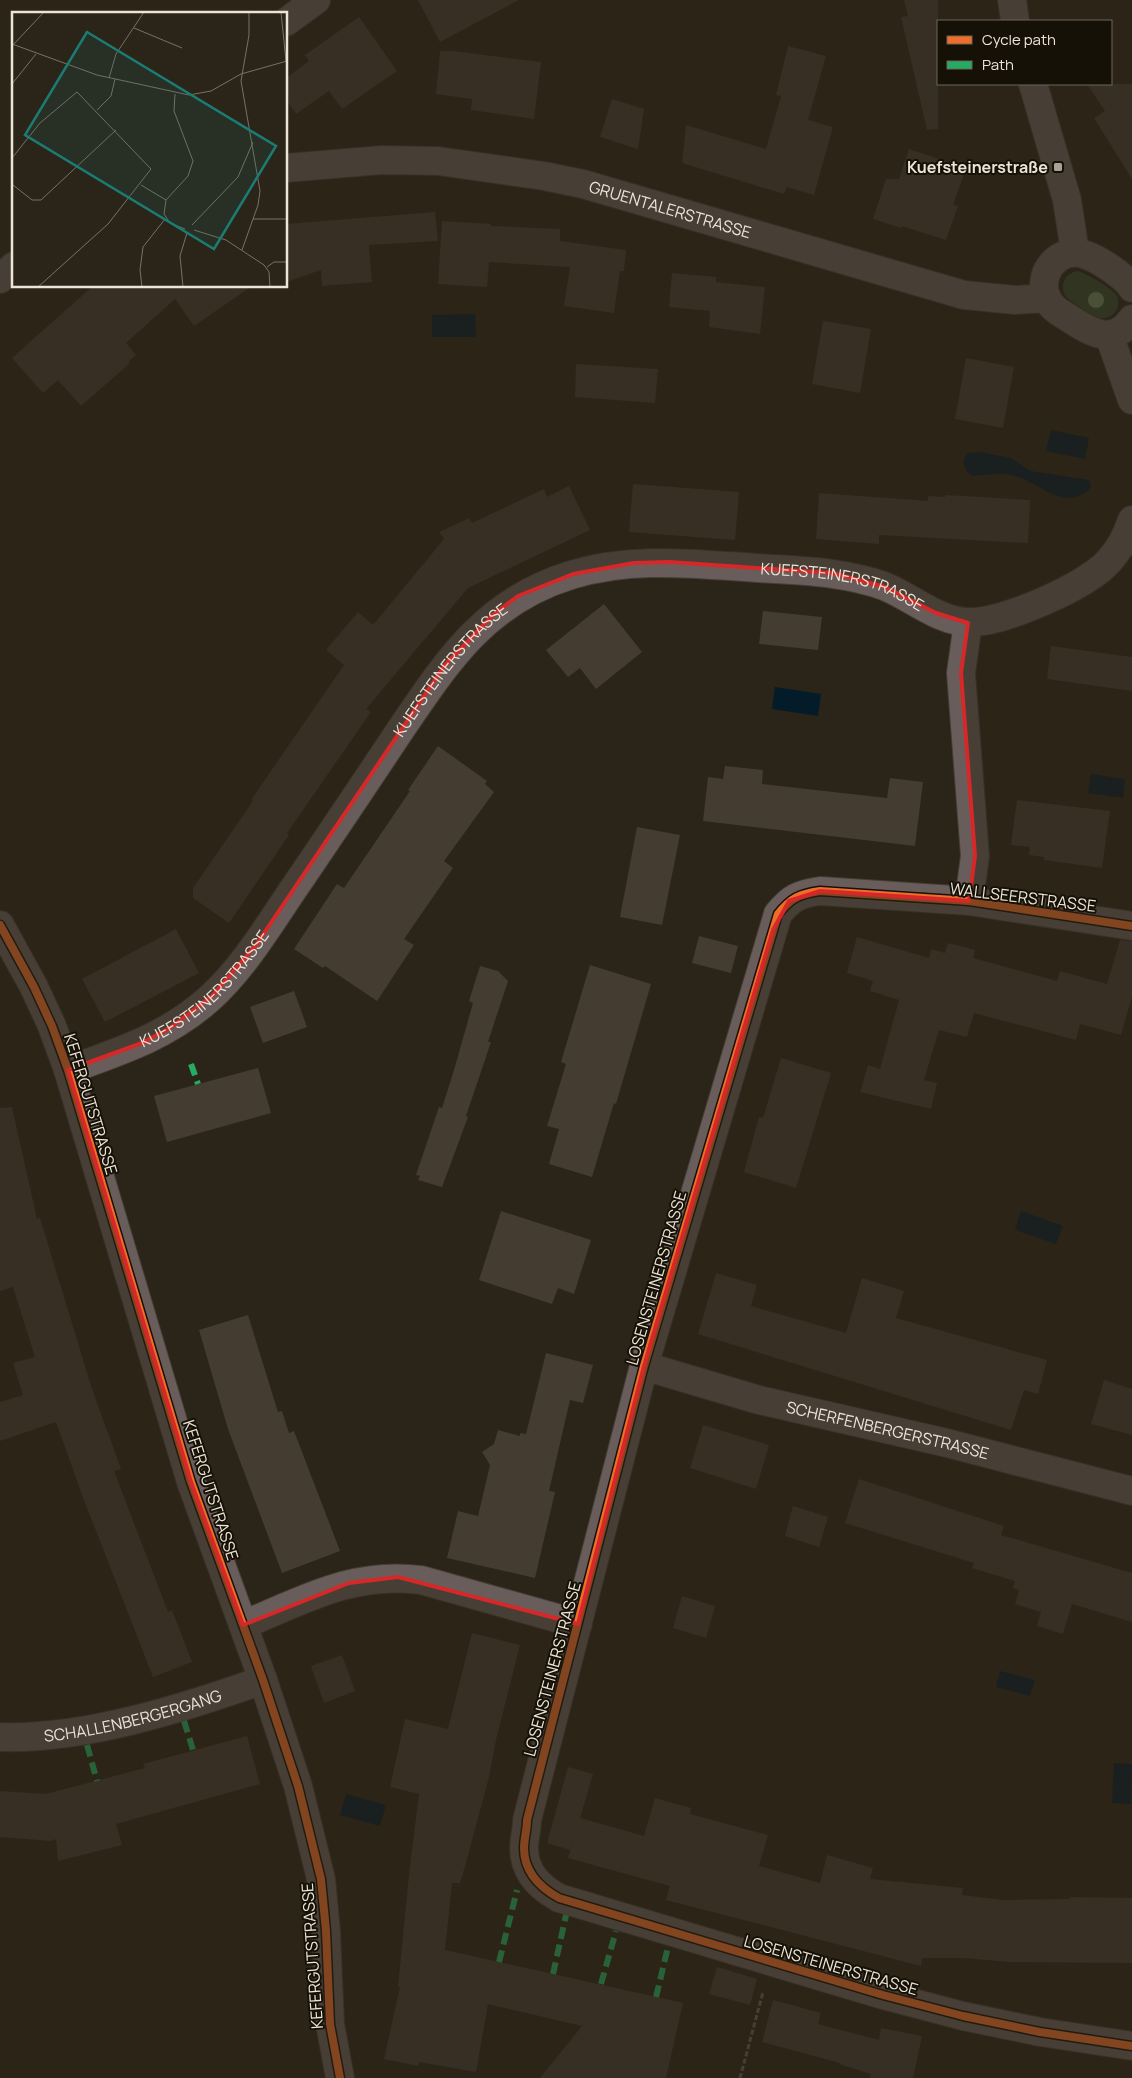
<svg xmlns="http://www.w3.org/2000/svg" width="1132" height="2078" font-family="Manrope,sans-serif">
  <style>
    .green { fill: #35482c }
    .water { fill: #041b29 }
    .building { fill: #453c31 }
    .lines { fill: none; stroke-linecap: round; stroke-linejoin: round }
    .minor-casing { stroke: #443e34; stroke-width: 30 }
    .path { stroke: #69605b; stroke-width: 3; stroke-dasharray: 5 2.5; stroke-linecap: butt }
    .minor { stroke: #695d5b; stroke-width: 28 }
    .quiet { stroke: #26ab63; stroke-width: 6; stroke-dasharray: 12 6; stroke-linecap: butt }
    .cycleway-casing { stroke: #161107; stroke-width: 11 }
    .cycleway { stroke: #ee6e29; stroke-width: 8 }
    .tree { fill: #708560 }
    .marked { fill: none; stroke: #d62828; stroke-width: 4; stroke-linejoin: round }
    .poi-dot { fill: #a8a194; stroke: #161107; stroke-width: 2 }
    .labels { text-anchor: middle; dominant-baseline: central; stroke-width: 4; stroke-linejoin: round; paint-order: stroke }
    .poi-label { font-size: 16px; font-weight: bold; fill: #ece4d6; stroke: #161107; text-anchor: end }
    .street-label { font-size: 16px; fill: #ece4d6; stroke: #161107 }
    .inset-road { fill: none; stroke: #787164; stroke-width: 1 }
    .view { fill: #1a7c73; fill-opacity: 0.15; stroke: #1a7c73; stroke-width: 2.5 }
    .inset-edge { fill: none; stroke: #ece4d6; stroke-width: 2.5 }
  </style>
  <rect width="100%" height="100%" fill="#2b2418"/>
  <!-- green -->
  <path class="green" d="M1077,271C1086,273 1112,288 1117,296C1119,299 1118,304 1118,308C1107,326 1094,317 1080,307C1074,303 1068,300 1064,294C1061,282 1065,274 1077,271Z"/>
  <!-- water -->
  <g class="water">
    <polygon points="475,314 476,337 432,337 432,315"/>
    <polygon points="1051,430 1089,438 1085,459 1046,451"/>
    <path d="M980,452L1011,458L1030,471L1089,480L1091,487C1067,514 1042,484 1015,476C1002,472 985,475 972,476L966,471L963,461L967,453Z"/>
    <polygon points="775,687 821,694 818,716 772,709"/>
    <polygon points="1091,774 1125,779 1123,798 1088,793"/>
    <polygon points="1021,1211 1063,1226 1056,1244 1015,1230"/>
    <polygon points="1000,1671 1035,1680 1030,1696 996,1687"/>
    <polygon points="1114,1763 1132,1764 1131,1804 1112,1803"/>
    <polygon points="346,1794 386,1805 380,1826 340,1815"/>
  </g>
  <!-- building -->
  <g class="building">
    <polygon points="418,0 519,0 440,42"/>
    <polygon points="904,0 938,0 938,129 927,130 901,17 908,16"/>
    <polygon points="359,17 397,71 342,109 329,91 296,114 286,100 286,78 309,61 305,55"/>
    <polygon points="788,46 826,56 808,120 833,127 814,195 787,187 784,194 682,163 686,125 766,149 781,96 776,95"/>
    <polygon points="440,51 453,51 541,62 534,119 471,110 472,99 436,94"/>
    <polygon points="1087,84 1132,84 1132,179 1094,118 1105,111"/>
    <polygon points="612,99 644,109 638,149 600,137"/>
    <polygon points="909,149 966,168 953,205 958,206 946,240 902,226 901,228 873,219 886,179 899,179"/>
    <polygon points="435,212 438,241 369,245 372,282 322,286 321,270 286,282 286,224"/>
    <polygon points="442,221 491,224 491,226 560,229 560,241 626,250 624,271 620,271 614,313 564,306 570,267 489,262 487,287 438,284"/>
    <polygon points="672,273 716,277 716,282 765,287 760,334 709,327 710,311 669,307"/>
    <polygon points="93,286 252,286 194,326 175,299 126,343 136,355 129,361 130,363 81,406 58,380 43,393 12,358"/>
    <polygon points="823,321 871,329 860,393 812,384"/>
    <polygon points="966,358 1014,367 1003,428 955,419"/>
    <polygon points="576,364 658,369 655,403 575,397"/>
    <polygon points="633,484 739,492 735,540 629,532"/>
    <polygon points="569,486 590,530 468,588 366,709 371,712 287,833 289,835 229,923 193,898 193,888 253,801 251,800 344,665 326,650 358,612 373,625 444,539 439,532 469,518 472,523 544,489 547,497"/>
    <polygon points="819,493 928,501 928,496 945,497 946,495 1030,500 1028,543 879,535 879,544 816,539"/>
    <polygon points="604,604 642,652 596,689 580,668 568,677 546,650"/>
    <polygon points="763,611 822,617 818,650 759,644"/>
    <polygon points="1051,646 1132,657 1132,691 1047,679"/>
    <polygon points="438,746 487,781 485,784 494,792 444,861 453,868 404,939 414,945 377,1001 325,966 323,968 294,949 337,884 344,888 410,791 408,790"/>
    <polygon points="725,766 763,770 762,784 887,798 890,778 923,782 915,846 703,821 708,777 723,779"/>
    <polygon points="1017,800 1110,811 1102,868 1044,860 1044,857 1029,855 1030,847 1011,845"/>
    <polygon points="637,827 680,835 662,925 620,917"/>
    <polygon points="176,929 199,973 105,1022 82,979"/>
    <polygon points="699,936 738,946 731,973 692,963"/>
    <polygon points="857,937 929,958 931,949 945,953 948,943 975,950 973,958 1057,981 1060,971 1107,984 1120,940 1132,941 1132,996 1121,1035 1080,1024 1076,1040 974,1013 967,1037 939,1030 924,1080 937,1083 931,1109 860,1092 868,1065 880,1069 899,1000 870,991 873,981 847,973"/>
    <polygon points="590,965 651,984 616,1104 614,1103 592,1177 549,1164 559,1129 547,1126 566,1064 561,1062"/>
    <polygon points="480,966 498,971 508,981 488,1042 491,1042 466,1116 468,1117 442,1187 418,1180 420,1176 416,1175 439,1107 442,1108 454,1070 473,1003 469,1001"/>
    <polygon points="294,991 307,1027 263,1043 250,1007"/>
    <polygon points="781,1058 831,1073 796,1188 744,1172 759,1117 763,1118"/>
    <polygon points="258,1068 271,1113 167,1142 154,1096"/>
    <polygon points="12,1107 37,1219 40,1218 92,1389 121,1469 114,1471 168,1612 172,1610 192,1662 153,1677 84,1500 56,1422 0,1441 0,1402 23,1395 13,1363 35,1357 13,1287 0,1291 0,1108"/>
    <polygon points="501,1211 591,1240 574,1294 558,1288 552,1304 479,1280"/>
    <polygon points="716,1273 757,1285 751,1306 846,1333 862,1278 904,1291 896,1318 1047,1360 1038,1394 1024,1390 1011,1430 698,1334"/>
    <polygon points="248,1315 278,1412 282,1411 289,1433 294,1431 340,1551 282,1573 228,1429 199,1330"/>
    <polygon points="546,1353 593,1365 583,1403 570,1400 549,1491 555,1492 535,1578 447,1558 458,1511 478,1516 490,1465 482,1452 494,1444 498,1430 520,1436 520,1433 526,1434"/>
    <polygon points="1104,1380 1132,1389 1132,1435 1091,1424"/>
    <polygon points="703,1425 769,1445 756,1489 690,1468"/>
    <polygon points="859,1479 1004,1526 1001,1535 1132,1573 1132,1622 1072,1604 1063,1634 1037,1626 1041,1612 1015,1604 1019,1590 1013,1588 1015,1581 972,1568 974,1563 845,1523"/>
    <polygon points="793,1506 828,1517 819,1547 785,1536"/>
    <polygon points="682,1596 715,1606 706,1638 673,1628"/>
    <polygon points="472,1633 520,1645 496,1740 489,1777 466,1863 460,1883 452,1883 445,1950 683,2003 666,2078 540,2078 582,2026 488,2004 476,2072 419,2062 418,2066 384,2059 400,1987 398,1987 409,1874 419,1794 390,1787 405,1719 448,1729"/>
    <polygon points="342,1655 355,1691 324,1703 311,1666"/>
    <polygon points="247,1736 260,1784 116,1824 122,1845 58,1861 56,1839 51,1841 0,1837 0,1791 46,1794 145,1768 143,1764"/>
    <polygon points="568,1767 593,1774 580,1818 644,1836 655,1798 691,1808 690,1814 768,1835 759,1866 820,1883 827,1855 873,1868 870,1879 963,1888 962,1895 1004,1900 1070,1899 1070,1897 1132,1898 1132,1963 1009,1962 964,1958 922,1958 921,1966 666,1900 670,1886 568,1858 574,1837 570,1850 547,1843"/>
    <polygon points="717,1967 757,1979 750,2005 709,1994"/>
    <polygon points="773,2000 821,2013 818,2024 879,2040 881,2028 922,2036 913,2078 870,2078 871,2074 839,2064 840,2063 762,2042"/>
  </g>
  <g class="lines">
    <!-- minor casing -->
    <g class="minor-casing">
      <g id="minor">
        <polyline points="1012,0 1015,21"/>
        <polyline points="286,22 316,0"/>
        <polyline points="1033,84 1067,200 1075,252"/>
        <path id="s1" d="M286,168L382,160L438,161L544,176L583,184L964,295L1015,300L1047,298"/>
        <polyline points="0,279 14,266"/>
        <path d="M1132,288C1125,276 1098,259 1086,255C1076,251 1065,253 1057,259C1042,271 1039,293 1053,307C1058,312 1066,316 1072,320C1093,334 1114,345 1132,319"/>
        <polyline points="1109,335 1132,400"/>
        <polyline points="968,623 961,673 975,856 969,901"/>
        <polyline points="0,925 34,987 52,1026 68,1070 191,1482 263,1680 298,1786 321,1879 326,1931 330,2024 340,2078"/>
        <path d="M1132,926L969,901L820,891C799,894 791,898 778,914L644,1366L527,1820C527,1830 524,1839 524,1848C524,1872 539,1887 559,1898L883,1995L963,2016L1040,2032L1132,2046"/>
        <path id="s2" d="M68,1070C121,1051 168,1036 210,998C243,968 267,928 292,891C329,837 365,783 401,729C448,660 486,601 571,575C632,556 695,564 758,568C800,571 843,571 884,586C912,597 938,622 970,622C1003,623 1087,586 1109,561C1120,549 1127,535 1132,520"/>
        <path id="s3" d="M644,1366L759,1400L947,1443L1132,1491"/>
        <path d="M243,1625C304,1600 353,1571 421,1580L578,1624"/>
        <path id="s4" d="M0,1737C84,1740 184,1708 263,1680"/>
      </g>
    </g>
    <!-- path -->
    <polyline class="path" points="740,2078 763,1992"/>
    <!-- minor -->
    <use href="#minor" class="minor"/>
    <!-- quiet -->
    <g class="quiet">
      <polyline points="191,1064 198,1084"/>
      <polyline points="184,1721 193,1750"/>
      <polyline points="87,1745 97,1781"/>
      <polyline points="499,1962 517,1890"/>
      <polyline points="553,1974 566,1915"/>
      <polyline points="601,1984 616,1931"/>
      <polyline points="656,1997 668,1947"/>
    </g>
    <!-- cycleway casing -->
    <g class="cycleway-casing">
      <g id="cycleway">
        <polyline points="0,925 34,987 52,1026 68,1070 191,1482 263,1680 298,1786 321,1879 326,1931 330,2024 340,2078"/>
        <path d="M1132,926L969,901L820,891C799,894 791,898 778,914L644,1366L527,1820C527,1830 524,1839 524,1848C524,1872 539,1887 559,1898L883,1995L963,2016L1040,2032L1132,2046"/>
      </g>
    </g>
    <!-- cycleway -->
    <use href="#cycleway" class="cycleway"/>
  </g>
  <!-- trees -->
  <circle class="tree" cx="1096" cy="300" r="8"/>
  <!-- marked area -->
  <path d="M0 0H1132V2078H0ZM669,562L832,573L885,587L936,613L968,623L961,673L975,856L969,901L820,891L789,901L773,930L644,1366L578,1624L398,1577L349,1583L243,1625L191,1482L68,1070L142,1043L170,1028L212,996L256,945L445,665L494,614L518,596L573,574L634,563Z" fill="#2b2418" fill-opacity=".55" fill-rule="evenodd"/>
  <path class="marked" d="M669,562L832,573L885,587L936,613L968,623L961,673L975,856L969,901L820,891L789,901L773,930L644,1366L578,1624L398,1577L349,1583L243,1625L191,1482L68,1070L142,1043L170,1028L212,996L256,945L445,665L494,614L518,596L573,574L634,563Z"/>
  <!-- markers -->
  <rect class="poi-dot" x="1053" y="162" width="10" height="10" rx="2.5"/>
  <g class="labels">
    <!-- poi labels -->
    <g class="poi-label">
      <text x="1048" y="167">Kuefsteinerstraße</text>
    </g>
    <!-- street labels -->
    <g class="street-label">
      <text stroke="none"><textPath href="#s1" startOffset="390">GRUENTALERSTRASSE</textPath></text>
      <text stroke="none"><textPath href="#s2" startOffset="1001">KUEFSTEINERSTRASSE</textPath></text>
      <text stroke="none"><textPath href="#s2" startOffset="568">KUEFSTEINERSTRASSE</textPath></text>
      <text transform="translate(1023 897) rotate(7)">WALLSEERSTRASSE</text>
      <text stroke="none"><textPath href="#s2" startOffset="162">KUEFSTEINERSTRASSE</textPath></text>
      <text transform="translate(91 1104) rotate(73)">KEFERGUTSTRASSE</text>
      <text transform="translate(656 1278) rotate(-74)">LOSENSTEINERSTRASSE</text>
      <text stroke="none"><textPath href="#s3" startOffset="252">SCHERFENBERGERSTRASSE</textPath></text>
      <text transform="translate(211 1490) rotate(72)">KEFERGUTSTRASSE</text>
      <text transform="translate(552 1669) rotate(-75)">LOSENSTEINERSTRASSE</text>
      <text stroke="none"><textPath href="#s4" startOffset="135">SCHALLENBERGERGANG</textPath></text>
      <text transform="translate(312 1956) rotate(-94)">KEFERGUTSTRASSE</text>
      <text transform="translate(831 1965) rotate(16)">LOSENSTEINERSTRASSE</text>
    </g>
  </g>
  <!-- overview -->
  <g transform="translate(12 12)">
    <rect width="275" height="275" fill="#2b2418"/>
    <path class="inset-road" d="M269,0L274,49M122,16L170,36M0,32L85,63L177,83L199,79L229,62L275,49M0,34L32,0M97,66L104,42L132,0M0,72L24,42M163,82L162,99L181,149L176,164L154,188L152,202L158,211L173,217M85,98L99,84L103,67M0,146L28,111L65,80L139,157L96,212L26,275M1,173L20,188H29L104,118M129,173L154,188M241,207H275M180,213L226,165L241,130M182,218L214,228L252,253L257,260L258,275M230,238L246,193L248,179L229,69L237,23V0M255,255L262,250H275M130,275L128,258L131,235L153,207M171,275L168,244L175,221"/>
    <path class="view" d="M75,20L264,134L202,237L13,123Z"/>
    <rect width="275" height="275" class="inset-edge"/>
  </g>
  <!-- legend -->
  <rect x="937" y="20" width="175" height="65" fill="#161107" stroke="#6c655a"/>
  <rect x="947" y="36" width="25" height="8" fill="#ee6e29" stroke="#6c655a"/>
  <text x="982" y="45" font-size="15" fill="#ece4d6">Cycle path</text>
  <rect x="947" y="61" width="25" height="8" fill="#26ab63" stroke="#6c655a"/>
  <text x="982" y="70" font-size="15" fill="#ece4d6">Path</text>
</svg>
